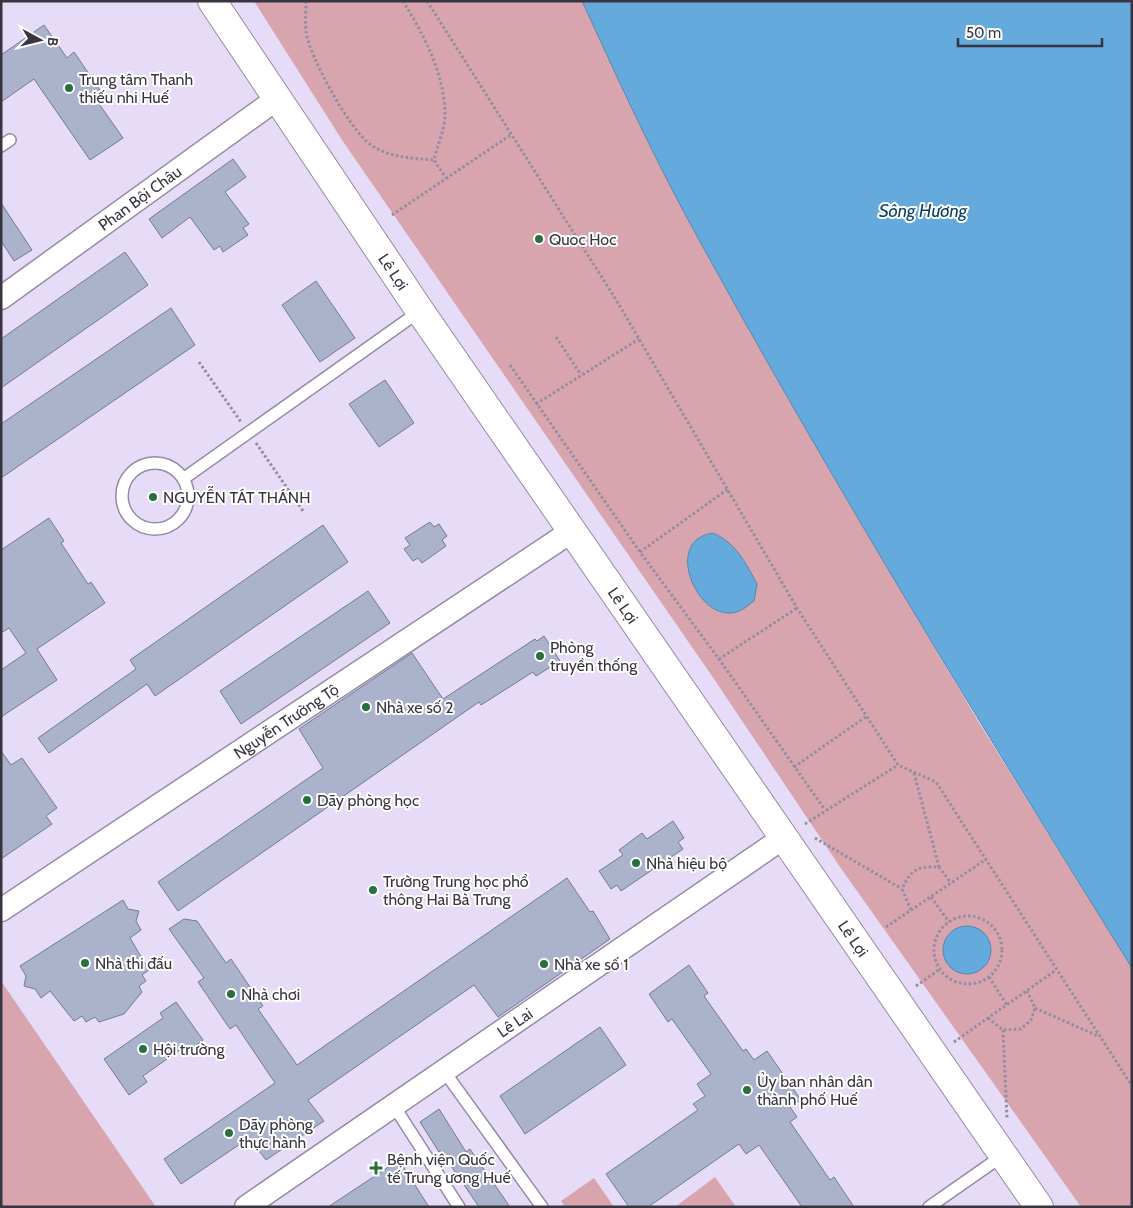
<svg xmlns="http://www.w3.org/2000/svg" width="1133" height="1208" font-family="Cabin,sans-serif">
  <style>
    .green { fill: #d8a5af }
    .water { fill: #64aadd; stroke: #5787ae }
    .building { fill: #abb2cc; stroke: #737a92 }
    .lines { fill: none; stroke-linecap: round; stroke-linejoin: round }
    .lane-casing { stroke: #958ba4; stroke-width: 14 }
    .street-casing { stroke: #958ba4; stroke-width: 25 }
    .secondary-casing { stroke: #958ba4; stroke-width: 30 }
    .path { stroke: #948da0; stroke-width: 3; stroke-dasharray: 2.5 2.5; stroke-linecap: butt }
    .lane { stroke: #fff; stroke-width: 11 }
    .street { stroke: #fff; stroke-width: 22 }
    .secondary { stroke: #fff; stroke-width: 28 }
    .poi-dot { fill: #28703d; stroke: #fff; stroke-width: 2 }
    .labels { text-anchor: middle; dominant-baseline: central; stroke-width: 4; stroke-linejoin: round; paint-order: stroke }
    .poi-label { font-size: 16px; fill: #393540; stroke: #fff; text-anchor: start }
    .street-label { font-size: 16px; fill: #393540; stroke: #fff }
    .water-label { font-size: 18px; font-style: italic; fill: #084062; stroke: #fff }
  </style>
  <rect width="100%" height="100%" fill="#e6dcf7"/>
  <!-- green -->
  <g class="green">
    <polygon points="254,1 582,1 691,225 840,488 981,726 1132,968 1132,1207 1081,1207 840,867 714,679 342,140"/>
    <polygon points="1,981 156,1207 1,1207"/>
    <polygon points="715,1177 736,1207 675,1207"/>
    <polygon points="594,1178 614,1207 565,1207 561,1201"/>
  </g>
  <!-- water -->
  <g class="water">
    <path d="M582,1H1132V968C980,724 830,479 692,227C652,154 617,77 582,1Z"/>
    <path d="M713,533C736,543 746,563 757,584L754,601C746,607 740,613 730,613C695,615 664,540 713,533Z"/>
    <circle cx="967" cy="950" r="24"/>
  </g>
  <!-- building -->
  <g class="building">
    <polygon points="44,25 67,58 74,52 104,96 97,101 123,138 90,160 34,79 1,102 1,55"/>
    <polygon points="233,159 246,177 225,192 249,224 243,228 248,235 223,252 220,246 214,250 190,217 162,238 149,219"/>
    <polygon points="1,203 32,250 14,261 1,241"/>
    <polygon points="125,252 148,285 1,388 1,339"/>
    <polygon points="316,281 355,338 320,362 282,305"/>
    <polygon points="171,308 195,345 1,478 1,424"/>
    <polygon points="385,380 414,423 379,447 349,404"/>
    <polygon points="49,518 64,541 61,543 88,584 91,582 105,603 37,649 57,680 1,717 1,670 26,653 9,628 1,633 1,550"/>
    <polygon points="430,522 434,527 439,524 447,536 442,540 446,546 422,563 418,558 413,561 404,549 410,545 405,538"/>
    <polygon points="323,525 348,562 155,696 147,684 49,753 38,738 136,669 130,660"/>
    <polygon points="368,591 390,623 241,724 220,691"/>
    <polygon points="544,636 560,661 536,676 533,672 481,705 479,702 178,911 158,882 323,768 299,729 412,653 443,699 535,639 537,641"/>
    <polygon points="1,751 11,765 22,758 57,808 46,816 52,824 1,859"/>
    <polygon points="673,821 684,838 678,842 683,849 621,891 617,885 611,889 599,871 623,855 619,850 642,833 647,839"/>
    <polygon points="567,878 590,912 593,911 610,939 498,1017 474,985 308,1100 324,1121 266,1160 249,1138 181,1184 164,1159 275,1083 236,1025 230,1029 198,982 204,978 169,929 184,919 197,921 226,963 231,959 263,1006 258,1009 297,1065"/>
    <polygon points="123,900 128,909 139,911 136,921 141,930 130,938 149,970 142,975 146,981 139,986 142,992 124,1014 99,1022 95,1017 86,1022 82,1016 74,1021 50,991 41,998 35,989 24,986 26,976 20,966"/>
    <polygon points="689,965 708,993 704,996 743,1051 746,1049 754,1060 767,1051 801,1100 790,1107 797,1117 790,1122 830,1180 834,1177 854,1207 802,1207 759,1145 746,1154 739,1144 648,1207 629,1207 606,1174 698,1110 693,1104 705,1096 697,1084 711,1074 672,1019 668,1022 649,994"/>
    <polygon points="176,1002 203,1040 187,1052 184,1047 143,1076 147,1082 129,1095 104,1059 163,1018 160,1013"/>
    <polygon points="600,1027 626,1065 525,1134 500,1096"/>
    <polygon points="439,1109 466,1152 470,1149 510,1207 479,1207 441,1151 439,1152 420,1122"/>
    <polygon points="399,1160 429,1207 328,1207"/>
  </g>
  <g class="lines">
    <!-- lane casing -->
    <g class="lane-casing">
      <g id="lane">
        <polyline points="1,146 10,140"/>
        <circle cx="155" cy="496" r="33"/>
        <polyline points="183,479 420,311"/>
        <polyline points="444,1071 542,1207"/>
        <polyline points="394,1106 459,1207"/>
        <polyline points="929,1207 1002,1156"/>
      </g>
    </g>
    <!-- street casing -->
    <g class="street-casing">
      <g id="street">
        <path id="s1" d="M1,298L278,98"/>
        <path id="s2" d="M1,910L572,531"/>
        <path id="s3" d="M246,1207L783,838"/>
      </g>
    </g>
    <!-- secondary casing -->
    <g class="secondary-casing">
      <g id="secondary">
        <path id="s4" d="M212,1L420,311L1039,1207"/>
      </g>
    </g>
    <!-- path -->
    <g class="path">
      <path d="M306,1C306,11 305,22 306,32C309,56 351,132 371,145C390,158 411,158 434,160"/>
      <path d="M403,1C424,35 445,75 445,115C445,129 437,146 434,160L446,178"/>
      <polyline points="427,1 615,298 797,608 898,765 936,782 1132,1086"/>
      <polyline points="392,215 512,134"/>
      <polyline points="556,337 581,375"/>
      <polyline points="199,362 241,422"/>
      <polyline points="510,365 640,552 719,659 825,810"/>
      <polyline points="536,404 639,339"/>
      <polyline points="256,443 303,511"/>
      <polyline points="640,552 728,489"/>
      <polyline points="719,659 797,608"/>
      <polyline points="794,767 867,716"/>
      <polyline points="914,773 939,867"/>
      <polyline points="805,824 898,765"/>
      <polyline points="815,838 902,889"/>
      <polyline points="931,897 949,922"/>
      <path d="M911,910L902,889C911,869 918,866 939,867L951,883"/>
      <circle cx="968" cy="950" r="34"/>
      <polyline points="886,927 985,860"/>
      <polyline points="989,977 1007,1005"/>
      <polyline points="916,986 940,969"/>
      <polyline points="1035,1008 1098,1036"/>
      <polyline points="988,1018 1003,1030 1021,1029 1031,1020 1035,1008 1027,991"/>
      <polyline points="1003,1030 1007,1119"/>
      <polyline points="954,1042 1056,970"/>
    </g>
    <!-- lane -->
    <use href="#lane" class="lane"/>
    <!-- street -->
    <use href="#street" class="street"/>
    <!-- secondary -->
    <use href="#secondary" class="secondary"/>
  </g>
  <!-- markers -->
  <g class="poi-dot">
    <circle cx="69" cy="88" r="5"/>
    <circle cx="539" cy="239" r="5"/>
    <circle cx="153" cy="497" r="5"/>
    <circle cx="540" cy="656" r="5"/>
    <circle cx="366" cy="707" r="5"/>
    <circle cx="307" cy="800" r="5"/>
    <circle cx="636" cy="863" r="5"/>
    <circle cx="373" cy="890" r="5"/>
    <circle cx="85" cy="963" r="5"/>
    <circle cx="544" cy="964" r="5"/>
    <circle cx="231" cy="994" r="5"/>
    <circle cx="143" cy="1049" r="5"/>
    <circle cx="747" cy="1090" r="5"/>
    <circle cx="229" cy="1133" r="5"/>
    <path d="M373.5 1160.5h5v5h5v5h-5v5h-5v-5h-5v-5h5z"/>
  </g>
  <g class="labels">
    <!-- poi labels -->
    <g class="poi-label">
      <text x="79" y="79">Trung tâm Thanh<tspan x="79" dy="18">thiếu nhi Huế</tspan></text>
      <text x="549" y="239">Quoc Hoc</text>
      <text x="163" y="497">NGUYỄN TÁT THÁNH</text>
      <text x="550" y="647">Phòng<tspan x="550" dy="18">truyền thống</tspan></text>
      <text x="376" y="707">Nhà xe số 2</text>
      <text x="317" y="800">Dãy phòng học</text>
      <text x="646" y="863">Nhà hiệu bộ</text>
      <text x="383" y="881">Trường Trung học phổ<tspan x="383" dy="18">thông Hai Bà Trưng</tspan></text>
      <text x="95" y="963">Nhà thi đấu</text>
      <text x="554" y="964">Nhà xe số 1</text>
      <text x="241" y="994">Nhà chơi</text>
      <text x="153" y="1049">Hội trường</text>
      <text x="757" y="1081">Ủy ban nhân dân<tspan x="757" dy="18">thành phố Huế</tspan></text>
      <text x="239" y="1124">Dãy phòng<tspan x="239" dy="18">thực hành</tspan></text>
      <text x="387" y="1159">Bệnh viện Quốc<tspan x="387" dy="18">tế Trung ương Huế</tspan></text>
    </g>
    <!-- street labels -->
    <g class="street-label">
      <text stroke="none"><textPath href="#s1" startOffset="171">Phan Bội Châu</textPath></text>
      <text stroke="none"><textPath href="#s4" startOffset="326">Lê Lợi</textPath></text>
      <text stroke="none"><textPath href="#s4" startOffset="731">Lê Lợi</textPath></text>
      <text stroke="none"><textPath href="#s2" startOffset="342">Nguyễn Trường Tộ</textPath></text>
      <text stroke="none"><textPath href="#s4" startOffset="1136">Lê Lợi</textPath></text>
      <text stroke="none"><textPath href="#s3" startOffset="326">Lê Lai</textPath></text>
    </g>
    <!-- water labels -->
    <g class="water-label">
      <text x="923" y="211">Sông Hương</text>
    </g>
  </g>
  <!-- border -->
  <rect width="1133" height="1208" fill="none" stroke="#393540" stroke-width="5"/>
  <!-- north arrow -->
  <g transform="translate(40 40) rotate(97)" stroke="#ffffff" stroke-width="4" paint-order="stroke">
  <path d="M0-4L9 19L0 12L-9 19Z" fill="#393540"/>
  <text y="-8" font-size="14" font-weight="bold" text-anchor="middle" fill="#393540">B</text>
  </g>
  <!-- scale -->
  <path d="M958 38v8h144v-8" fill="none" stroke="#393540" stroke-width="2.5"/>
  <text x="966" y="38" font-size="15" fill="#393540" stroke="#ffffff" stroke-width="4" paint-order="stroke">50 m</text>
</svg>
